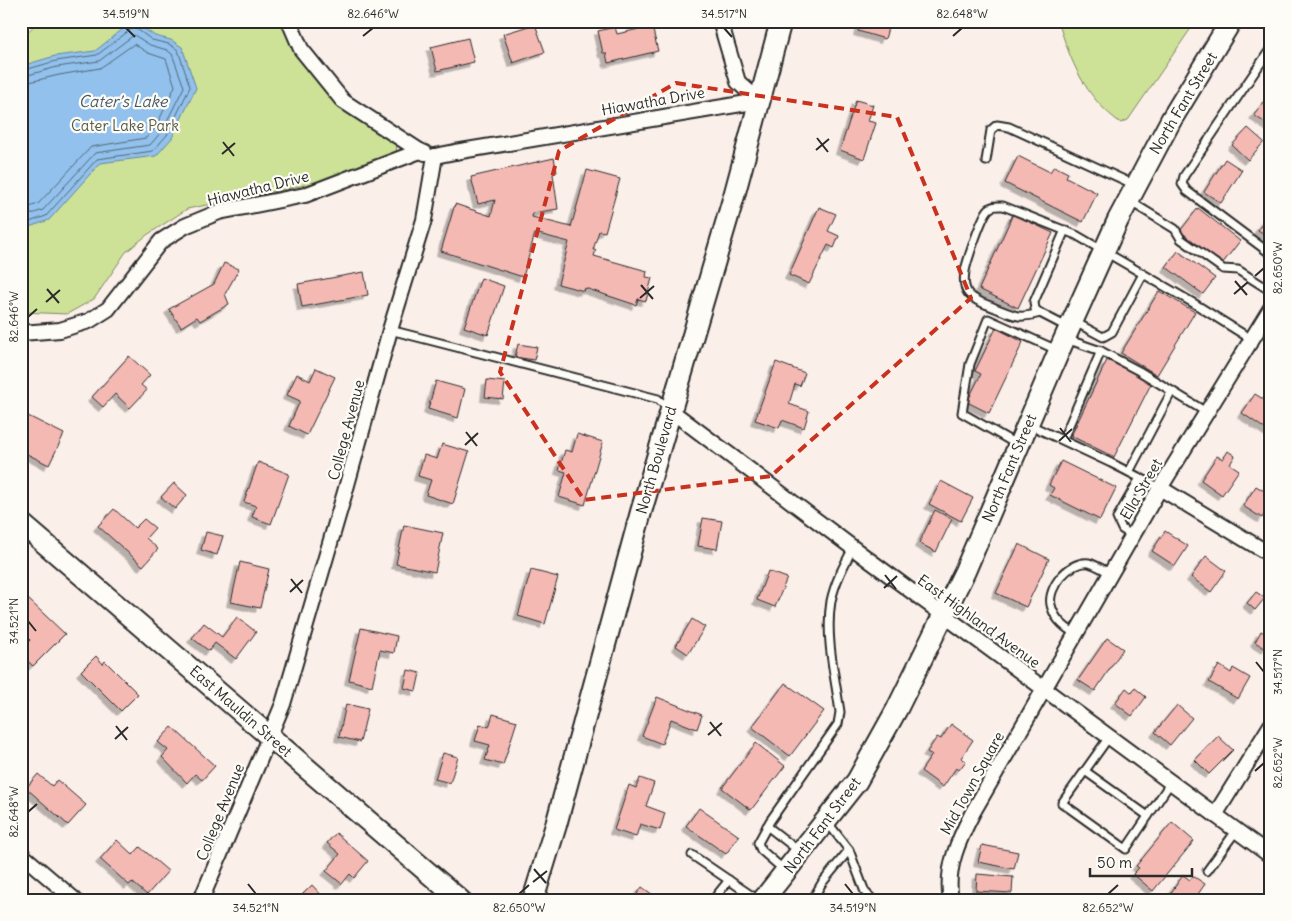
<svg xmlns="http://www.w3.org/2000/svg" width="1292" height="921" font-family="Delius,sans-serif">
  <style>
    .green { fill: #cde297; stroke: #7c8661 }
    .water { fill: #91c1ec; stroke: #68859f }
    .lines { fill: none; stroke-linecap: round; stroke-linejoin: round }
    .shore { stroke: #546778; stroke-width: 1 }
    .building { fill: #f5b9b4; stroke: #2b2b2b; filter: url(#shadow) }
    .lane-casing { stroke: #2b2b2b; stroke-width: 11 }
    .street-casing { stroke: #2b2b2b; stroke-width: 18 }
    .secondary-casing { stroke: #2b2b2b; stroke-width: 24 }
    .lane { stroke: #fdfcf7; stroke-width: 7 }
    .street { stroke: #fdfcf7; stroke-width: 14 }
    .secondary { stroke: #fdfcf7; stroke-width: 20 }
    .marked { fill: none; stroke: #c8321e; stroke-width: 4; stroke-dasharray: 10 6; stroke-linejoin: round }
    .ticks { fill: none; stroke: #2b2b2b; stroke-width: 2 }
    .labels { text-anchor: middle; dominant-baseline: central; stroke-width: 4.5; stroke-linejoin: round; paint-order: stroke }
    .street-label { font-size: 15px; fill: #2b2b2b; stroke: #fdfcf7 }
    .park-label { font-size: 15px; fill: #545946; stroke: #fdfcf7 }
    .water-label { font-size: 16px; font-style: italic; fill: #4a5865; stroke: #fdfcf7 }
    .neatline { fill: none; stroke: #2b2b2b; stroke-width: 2 }
    .ticks-label { font-size: 12px; text-anchor: middle; fill: #2b2b2b }
  </style>
  <defs>
    <filter id="shadow"><feDropShadow dx="-4.5" dy="4.5" stdDeviation="0" flood-color="#0004"/></filter>
  </defs>
  <rect width="100%" height="100%" fill="#fbefea"/>
  <filter id="ink" filterUnits="userSpaceOnUse"><feTurbulence type="fractalNoise" baseFrequency=".02" numOctaves="2"/><feDisplacementMap in="SourceGraphic" scale="10" xChannelSelector="R" yChannelSelector="G"/><feConvolveMatrix kernelMatrix="1 2 1 2 8 2 1 2 1" color-interpolation-filters="sRGB"/></filter>
  <g filter="url(#ink)">
    <!-- green -->
    <g class="green">
      <path d="M38,21H282C298,57 323,92 354,116C367,127 383,134 397,143L396,154L320,182L187,209L147,235L126,252L94,299L67,314L21,312V39Z"/>
      <path d="M1058,21H1196L1128,120L1121,123C1085,98 1071,62 1058,21Z"/>
    </g>
    <!-- water -->
    <polygon class="water" points="133,21 155,36 171,40 182,47 196,88 172,138 156,156 100,163 49,220 21,230 21,66 55,56 95,51"/>
    <g class="lines">
      <!-- shore -->
      <g class="shore">
        <polyline points="21,71 56,61 97,55 134,27 152,40 169,44 178,50 190,87 167,135 153,151 97,159 46,216 21,225"/>
        <polyline points="21,77 57,67 99,61 134,35 150,45 167,50 172,54 184,87 162,131 150,145 95,153 43,210 21,218"/>
        <polyline points="21,84 59,75 100,68 134,44 148,53 166,59 175,86 156,127 146,138 91,147 38,204 21,210"/>
      </g>
    </g>
    <!-- building -->
    <g class="building">
      <polygon points="861,21 890,21 885,39 858,31"/>
      <polygon points="535,24 545,52 513,63 503,34"/>
      <polygon points="652,26 658,51 608,63 606,53 603,53 598,31 615,27 617,34"/>
      <polygon points="468,38 474,62 437,71 431,47"/>
      <polygon points="1270,94 1271,94 1271,127 1254,115"/>
      <polygon points="856,100 873,105 868,121 876,123 864,159 840,150"/>
      <polygon points="1248,128 1264,142 1248,160 1232,145"/>
      <polygon points="1018,156 1050,172 1054,166 1068,173 1066,177 1097,193 1083,222 1005,183"/>
      <polygon points="554,158 557,172 553,174 558,209 533,213 532,217 571,227 587,170 620,179 605,232 599,231 593,250 596,250 594,256 647,271 646,277 652,278 646,301 638,299 636,305 585,288 584,291 558,284 569,242 535,233 523,277 441,251 455,204 491,216 495,200 478,204 471,177"/>
      <polygon points="1225,159 1242,170 1221,203 1204,192"/>
      <polygon points="819,207 836,214 828,231 839,236 834,248 828,245 809,284 789,275"/>
      <polygon points="1198,208 1240,241 1222,264 1180,231"/>
      <polygon points="1271,210 1271,238 1258,230"/>
      <polygon points="1013,214 1053,233 1018,308 979,289"/>
      <polygon points="1178,251 1215,278 1203,294 1166,267"/>
      <polygon points="224,263 239,269 225,294 229,304 200,321 197,317 181,327 169,309 214,284"/>
      <polygon points="364,272 368,295 302,307 298,284"/>
      <polygon points="481,278 504,286 488,335 464,327"/>
      <polygon points="1159,291 1195,312 1157,375 1121,353"/>
      <polygon points="996,328 1023,342 989,413 967,402 981,374 975,371"/>
      <polygon points="518,344 537,347 534,360 515,357"/>
      <polygon points="129,356 150,375 141,385 147,390 130,408 115,394 103,407 92,397"/>
      <polygon points="1107,360 1152,382 1114,457 1071,436"/>
      <polygon points="776,362 805,373 800,386 795,384 789,404 809,411 804,428 782,420 779,428 755,420"/>
      <polygon points="316,368 335,377 307,435 289,426 300,401 287,395 297,374 310,381"/>
      <polygon points="487,380 505,382 503,399 485,397"/>
      <polygon points="436,381 465,389 458,418 428,409"/>
      <polygon points="1255,394 1271,404 1271,433 1242,413"/>
      <polygon points="26,415 64,434 49,465 21,451 21,424"/>
      <polygon points="577,434 603,442 585,505 559,497 566,472 559,470 565,450 572,452"/>
      <polygon points="442,444 469,452 453,504 426,495 431,480 418,476 424,455 437,459"/>
      <polygon points="1228,451 1235,456 1230,464 1239,470 1222,495 1201,480 1217,456 1223,459"/>
      <polygon points="1061,461 1116,488 1100,520 1050,495 1054,488 1049,485"/>
      <polygon points="258,462 289,474 271,524 252,517 256,506 244,502"/>
      <polygon points="941,481 973,498 961,521 929,504"/>
      <polygon points="174,483 187,495 175,509 161,497"/>
      <polygon points="1256,486 1271,495 1271,503 1262,518 1243,506"/>
      <polygon points="114,509 135,528 144,519 155,528 146,538 158,549 143,566 98,526"/>
      <polygon points="935,510 952,519 936,552 919,543"/>
      <polygon points="703,518 722,521 717,549 698,546"/>
      <polygon points="404,525 443,533 435,572 396,564"/>
      <polygon points="1165,531 1188,546 1175,566 1152,551"/>
      <polygon points="206,532 223,536 217,555 201,550"/>
      <polygon points="1019,544 1049,559 1026,607 996,593"/>
      <polygon points="1206,556 1226,571 1211,592 1191,577"/>
      <polygon points="240,562 269,569 260,608 231,602"/>
      <polygon points="531,570 558,577 545,624 518,616"/>
      <polygon points="768,571 787,578 775,607 757,600"/>
      <polygon points="1256,592 1265,598 1255,610 1247,603"/>
      <polygon points="27,598 65,634 33,666 21,655 21,650 30,640 21,631 21,604"/>
      <polygon points="237,617 256,632 236,659 215,643 209,651 192,638 204,623 222,637"/>
      <polygon points="692,619 705,627 688,654 676,646"/>
      <polygon points="361,628 397,636 394,653 380,650 372,686 349,680"/>
      <polygon points="1261,631 1271,637 1271,641 1266,649 1255,642"/>
      <polygon points="1107,638 1123,649 1095,691 1078,680"/>
      <polygon points="96,656 103,664 105,661 138,694 121,711 81,671"/>
      <polygon points="1219,665 1231,673 1233,668 1250,678 1238,699 1209,682"/>
      <polygon points="408,670 420,673 416,691 404,688"/>
      <polygon points="785,683 824,711 790,756 752,727"/>
      <polygon points="1126,688 1132,693 1135,688 1146,697 1132,716 1115,703"/>
      <polygon points="657,697 702,715 697,729 671,719 662,744 642,736"/>
      <polygon points="346,704 368,709 360,742 339,737"/>
      <polygon points="1177,705 1192,718 1170,745 1155,732"/>
      <polygon points="493,714 517,721 503,765 485,760 490,745 475,741 480,724 489,727"/>
      <polygon points="951,724 973,740 961,758 966,761 959,770 956,768 943,787 921,771 932,755 927,752 937,737 941,739"/>
      <polygon points="172,727 215,766 202,780 195,774 187,783 162,757 168,750 158,742"/>
      <polygon points="1218,736 1233,750 1209,774 1195,760"/>
      <polygon points="756,743 785,766 751,810 722,788"/>
      <polygon points="443,753 458,757 450,783 435,779"/>
      <polygon points="38,774 52,786 57,780 86,805 68,825 26,788"/>
      <polygon points="640,778 654,783 646,806 665,813 660,830 640,824 636,837 614,830 629,785 636,788"/>
      <polygon points="699,808 739,836 726,854 686,826"/>
      <polygon points="1172,822 1194,841 1153,891 1133,874 1139,868 1136,866"/>
      <polygon points="336,833 368,861 354,878 350,874 342,884 326,871 340,854 327,843"/>
      <polygon points="117,840 133,855 140,847 168,871 147,895 132,882 129,885 100,859"/>
      <polygon points="982,845 1018,852 1014,869 978,862"/>
      <polygon points="977,874 1013,877 1012,893 976,891"/>
      <polygon points="1183,875 1190,880 1193,876 1205,884 1194,900 1166,900"/>
      <polygon points="312,885 326,900 297,900"/>
      <polygon points="642,887 660,900 633,900"/>
    </g>
    <g class="lines">
      <!-- lane casing -->
      <g class="lane-casing">
        <g id="lane">
          <polyline points="1271,48 1184,176 1182,184 1187,191 1271,254"/>
          <polyline points="986,161 991,130 997,125 1009,127 1135,185"/>
          <polyline points="1131,202 1175,229 1181,239 1223,269 1238,270 1271,291"/>
          <polyline points="1065,230 1034,302 1035,309 1040,313 1067,327"/>
          <path d="M1040,313C1018,319 1015,316 995,308C986,304 974,301 968,293C964,288 964,278 965,271C967,261 982,215 989,209C993,205 998,206 1003,206L1076,235L1195,304L1251,339"/>
          <polyline points="1073,321 1103,337 1112,332 1143,274"/>
          <polyline points="390,330 658,399 669,409"/>
          <polyline points="1066,339 1101,351 1139,371 1206,412"/>
          <polyline points="1030,425 1111,463 1160,488"/>
          <polyline points="1063,439 1101,351"/>
          <polyline points="1016,444 962,413 970,364 988,319 1057,350"/>
          <polyline points="1129,472 1172,391"/>
          <polyline points="1133,536 1122,529 1117,518 1140,478"/>
          <path d="M1076,634C1065,628 1054,618 1051,605C1047,587 1070,560 1089,563C1096,565 1104,570 1110,573"/>
          <polyline points="1109,737 1062,803 1126,849 1171,782"/>
          <polyline points="1085,771 1148,816"/>
          <polyline points="828,823 849,850"/>
          <polyline points="767,826 799,851"/>
          <polyline points="692,855 758,900"/>
          <path d="M784,870L761,850L758,843L770,821L838,724L840,712C835,676 825,637 831,601C835,582 844,565 853,548"/>
          <polyline points="1207,871 1236,831"/>
          <polyline points="713,900 729,880"/>
          <polyline points="812,900 822,883 849,850 865,892 873,900"/>
        </g>
      </g>
      <!-- street casing -->
      <g class="street-casing">
        <g id="street">
          <polyline points="289,21 301,49 343,101 420,151 425,153"/>
          <polyline points="720,21 738,82 759,101"/>
          <polyline points="435,156 455,152 759,101"/>
          <polyline points="21,333 60,330 89,321 108,309 161,241 185,226 219,212 305,195 420,151"/>
          <polyline points="670,410 869,560 1271,856"/>
          <polyline points="1160,488 1271,555"/>
          <polyline points="1215,815 1271,725"/>
          <polyline points="21,854 75,900"/>
          <polyline points="201,900 283,704 345,492 390,330 424,220 435,156"/>
          <path d="M951,900C945,868 959,839 973,812L1160,488L1271,308"/>
        </g>
      </g>
      <!-- secondary casing -->
      <g class="secondary-casing">
        <g id="secondary">
          <polyline points="21,523 460,900"/>
          <polyline points="533,900 556,825 641,512 734,196 781,21"/>
          <polyline points="763,900 857,781 897,709 965,571 1059,351 1118,220 1171,120 1231,21"/>
        </g>
      </g>
      <!-- lane -->
      <use href="#lane" class="lane"/>
      <!-- street -->
      <use href="#street" class="street"/>
      <!-- secondary -->
      <use href="#secondary" class="secondary"/>
    </g>
  </g>
  <!-- marked area -->
  <path class="marked" d="M676,83L897,117L971,298L771,476L584,500L500,372L559,151Z"/>
  <!-- ticks -->
  <path class="ticks" d="M126,28L135,37M724,28L732,37M363,36L373,28M953,36L962,28M817,138L828,152M223,142L234,156M816,150L829,139M222,154L235,143M1255,276L1264,268M1235,281L1247,295M641,285L653,299M47,289L59,303M1234,294L1248,282M640,298L654,286M46,302L60,290M28,317L37,309M1060,428L1071,442M466,432L477,446M1059,441L1072,429M465,445L478,433M885,575L896,589M291,579L302,593M884,588L897,576M290,592L303,580M28,621L36,631M1256,662L1264,672M710,722L721,736M116,726L127,740M708,735L722,723M115,739L128,727M1255,771L1264,763M28,812L37,804M534,869L546,883M533,882L547,871M248,884L256,894M845,884L853,894M519,894L529,885M1108,894L1118,885"/>
  <g class="labels">
    <!-- street labels -->
    <g class="street-label">
      <text transform="translate(653 101) rotate(-10)">Hiawatha Drive</text>
      <text transform="translate(1183 103) rotate(-59)">North Fant Street</text>
      <text transform="translate(258 188) rotate(-14)">Hiawatha Drive</text>
      <text transform="translate(346 430) rotate(-75)">College Avenue</text>
      <text transform="translate(656 460) rotate(-74)">North Boulevard</text>
      <text transform="translate(1009 468) rotate(-67)">North Fant Street</text>
      <text transform="translate(1141 489) rotate(-60)">Ella Street</text>
      <text transform="translate(979 621) rotate(36)">East Highland Avenue</text>
      <text transform="translate(241 711) rotate(41)">East Mauldin Street</text>
      <text transform="translate(972 783) rotate(-61)">Mid Town Square</text>
      <text transform="translate(220 812) rotate(-68)">College Avenue</text>
      <text transform="translate(822 825) rotate(-53)">North Fant Street</text>
    </g>
    <!-- park labels -->
    <g class="park-label">
      <text x="125" y="125">Cater Lake Park</text>
    </g>
    <!-- water labels -->
    <g class="water-label">
      <text x="123" y="101">Cater’s Lake</text>
    </g>
  </g>
  <!-- margin -->
  <rect width="1292" height="921" fill="none" stroke="#fdfcf7" stroke-width="55"/>
  <!-- scale -->
  <path d="M1090 868v8h102v-8" fill="none" stroke="#2b2b2b" stroke-width="2.5"/>
  <text x="1097" y="868" font-size="15" fill="#2b2b2b" stroke="#fdfcf7" stroke-width="4" paint-order="stroke">50 m</text>
  <rect x="28" y="28" width="1236" height="866" class="neatline"/>
  <g class="ticks-label">
    <text x="126" y="18">34.519°N</text>
    <text x="373" y="18">82.646°W</text>
    <text x="724" y="18">34.517°N</text>
    <text x="962" y="18">82.648°W</text>
    <text transform="translate(1278 268) rotate(-90)" y="4">82.650°W</text>
    <text transform="translate(14 317) rotate(-90)" y="4">82.646°W</text>
    <text transform="translate(14 621) rotate(-90)" y="4">34.521°N</text>
    <text transform="translate(1278 672) rotate(-90)" y="4">34.517°N</text>
    <text transform="translate(1278 763) rotate(-90)" y="4">82.652°W</text>
    <text transform="translate(14 812) rotate(-90)" y="4">82.648°W</text>
    <text x="256" y="912">34.521°N</text>
    <text x="519" y="912">82.650°W</text>
    <text x="853" y="912">34.519°N</text>
    <text x="1108" y="912">82.652°W</text>
  </g>
</svg>
